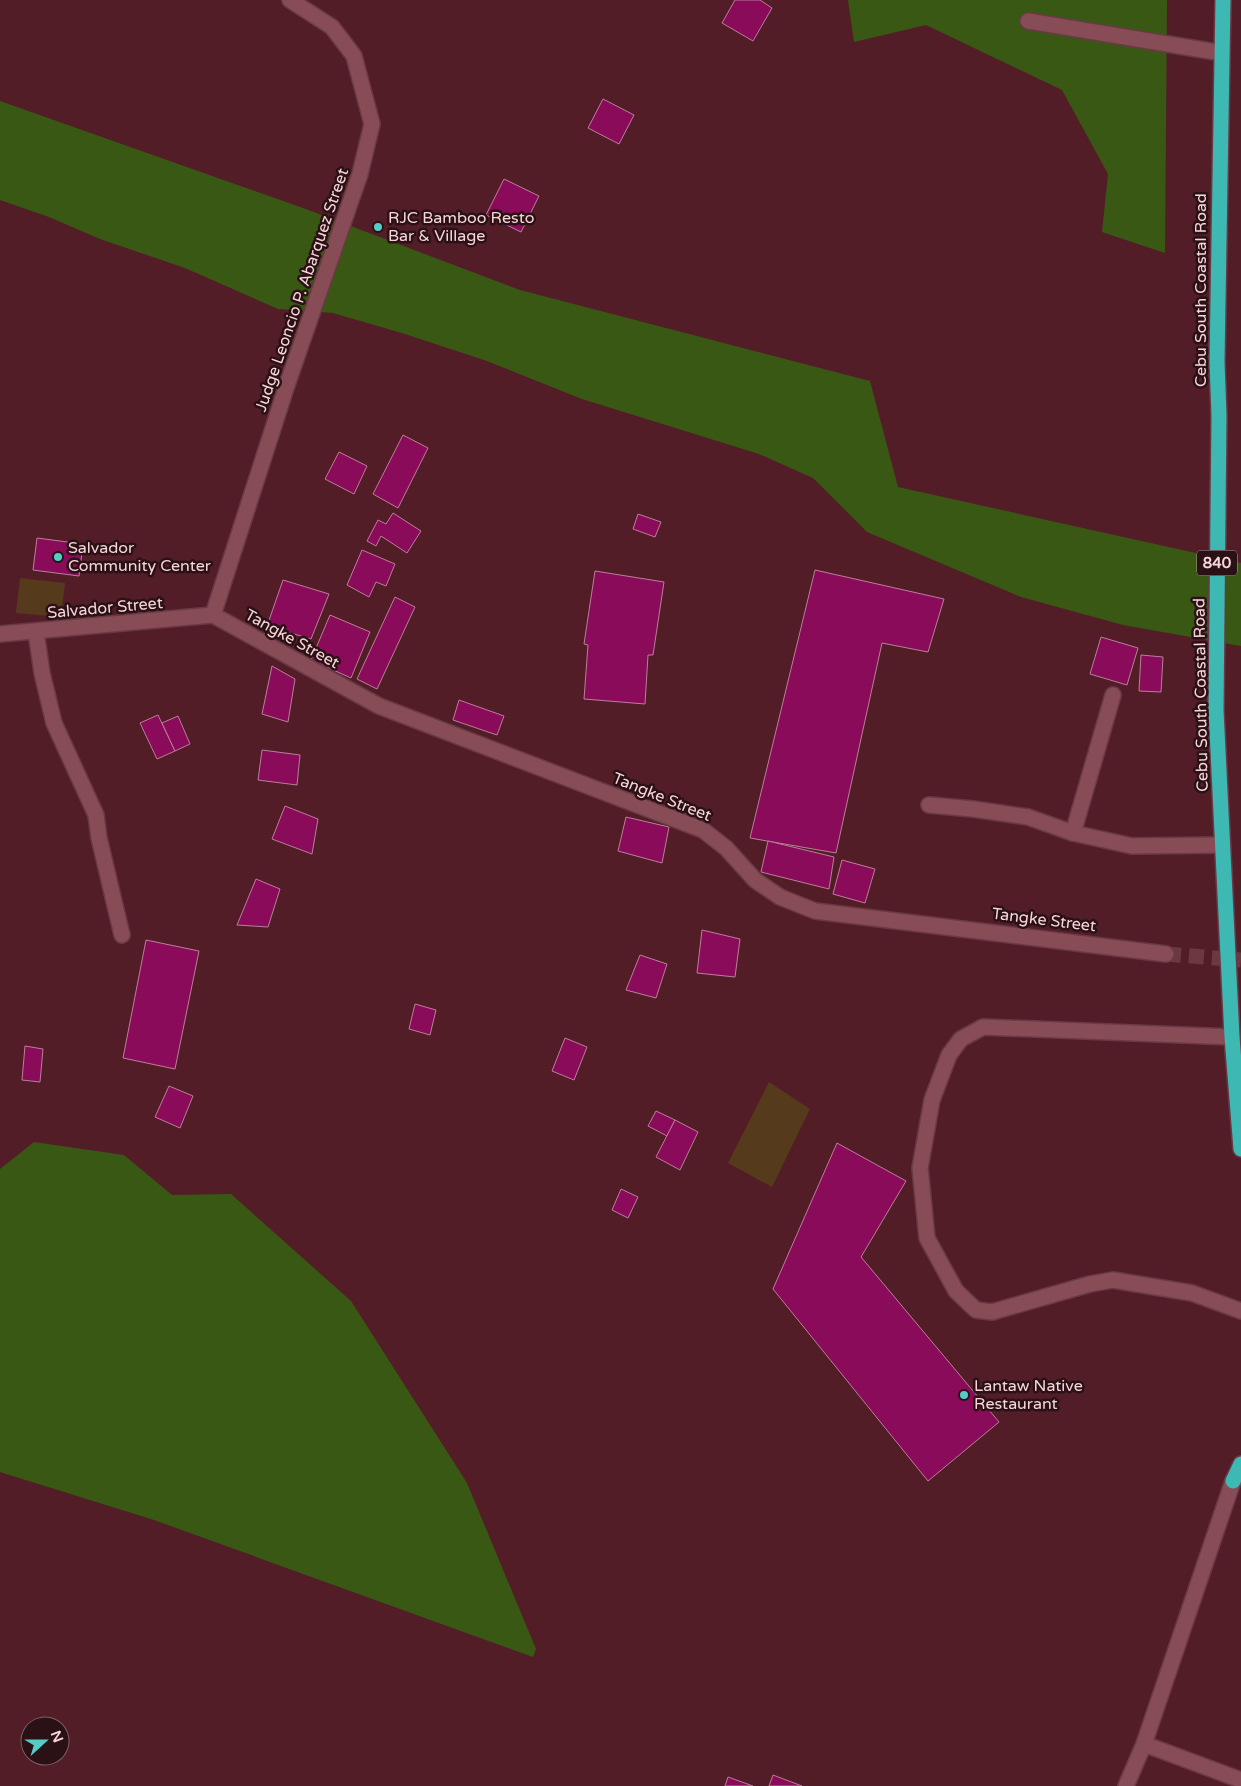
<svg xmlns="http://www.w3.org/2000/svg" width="1241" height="1786" font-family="'Varela Round',sans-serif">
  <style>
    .green { fill: #553b1b }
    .water { fill: #395813 }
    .building { fill: #8a0b59; stroke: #ba7f9a }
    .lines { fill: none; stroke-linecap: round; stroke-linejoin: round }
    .minor-tunnel { stroke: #6c3943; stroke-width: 15; stroke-dasharray: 15 8; stroke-linecap: butt }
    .minor-casing { stroke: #693a45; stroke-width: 18 }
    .highway-casing { stroke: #693a45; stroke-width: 18 }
    .minor { stroke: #874c55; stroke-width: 15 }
    .highway { stroke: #3db8b2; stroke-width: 15 }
    .poi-dot { fill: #54cdc7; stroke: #291115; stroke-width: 2 }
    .labels { text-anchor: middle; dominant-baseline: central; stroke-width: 5; stroke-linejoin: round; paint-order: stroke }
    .shield { fill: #291115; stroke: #bb9a9e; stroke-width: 1 }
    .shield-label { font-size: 15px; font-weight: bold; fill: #f9d5d9 }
    .poi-label { font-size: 16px; fill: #f9d5d9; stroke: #291115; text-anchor: start }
    .street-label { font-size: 16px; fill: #f9d5d9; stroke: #291115 }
  </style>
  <rect width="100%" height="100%" fill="#531d28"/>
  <!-- green -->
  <g class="green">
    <polygon points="20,578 65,583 61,617 16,613"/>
    <polygon points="769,1082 810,1109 772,1187 728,1163"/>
  </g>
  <!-- water -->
  <g class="water">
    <polygon points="848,0 1167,0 1165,253 1102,232 1108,174 1062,90 926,25 854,42"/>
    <polygon points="0,101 303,208 520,290 870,381 898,487 1241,563 1241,646 1123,625 1021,597 867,532 813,478 759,454 582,399 487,361 405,334 333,313 278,309 185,268 100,239 49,217 0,200"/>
    <polygon points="34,1142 124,1155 172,1195 231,1194 351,1301 467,1483 536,1649 533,1657 154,1520 0,1472 0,1169"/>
  </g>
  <!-- building -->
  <g class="building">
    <polygon points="735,0 760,0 772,8 753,41 722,23"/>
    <polygon points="603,99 634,115 619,144 588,128"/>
    <polygon points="504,179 539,196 521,232 486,215"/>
    <polygon points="403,435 428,448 398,508 373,494"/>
    <polygon points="339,452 367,466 354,494 325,479"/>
    <polygon points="393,513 421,531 407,553 381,536 376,546 367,541 378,520 386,524"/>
    <polygon points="638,514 661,522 655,537 633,529"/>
    <polygon points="37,538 83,544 79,576 33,570"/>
    <polygon points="362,550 395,564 386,586 376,582 369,597 347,585"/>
    <polygon points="815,570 944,599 928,652 882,643 836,853 750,838"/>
    <polygon points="595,571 664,582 653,655 648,655 645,704 584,699 588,645 584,644"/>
    <polygon points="283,580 329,594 311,639 267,626"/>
    <polygon points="395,597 415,607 377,689 357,679"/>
    <polygon points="330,615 370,632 351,678 311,660"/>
    <polygon points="1101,637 1138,648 1127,685 1090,674"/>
    <polygon points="1141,655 1163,657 1161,692 1139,691"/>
    <polygon points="272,666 295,679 288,722 262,714"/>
    <polygon points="459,700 504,716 497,735 453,720"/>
    <polygon points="158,715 175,751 157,759 140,723"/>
    <polygon points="178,716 190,744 175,751 162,723"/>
    <polygon points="262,750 300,755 297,785 258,780"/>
    <polygon points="285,806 318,819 312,854 272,839"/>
    <polygon points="626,817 669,827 662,863 618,851"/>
    <polygon points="768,841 834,857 829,889 761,872"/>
    <polygon points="842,860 875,869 865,903 833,894"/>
    <polygon points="256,879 280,889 268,927 237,925"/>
    <polygon points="702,930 740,939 735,977 697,973"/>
    <polygon points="146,940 199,951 175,1069 123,1058"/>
    <polygon points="640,955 667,964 656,998 626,990"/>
    <polygon points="415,1004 436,1010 430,1035 409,1029"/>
    <polygon points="565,1038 587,1047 574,1080 552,1071"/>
    <polygon points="25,1046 43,1049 40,1082 22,1080"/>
    <polygon points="169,1086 193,1096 180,1128 155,1117"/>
    <polygon points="656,1111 675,1120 667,1136 648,1126"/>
    <polygon points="675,1120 698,1132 680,1170 656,1157"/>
    <polygon points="837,1143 906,1181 861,1257 999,1422 928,1481 773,1289"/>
    <polygon points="621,1189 638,1197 628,1218 612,1210"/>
    <polygon points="773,1775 802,1786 769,1786"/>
    <polygon points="728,1777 753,1786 725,1786"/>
  </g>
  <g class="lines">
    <!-- minor-tunnel -->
    <polyline class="minor-tunnel" points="1166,954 1241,960"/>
    <!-- minor casing -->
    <g class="minor-casing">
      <g id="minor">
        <polyline points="1028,21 1222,53"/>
        <polyline points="213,615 379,706 703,830 726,848 755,880 780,897 815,911 1166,954"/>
        <polyline points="213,615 286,388 360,174 372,124 354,56 332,27 290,0"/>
        <polyline points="36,632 42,673 54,723 96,815 99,838 122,935"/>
        <polyline points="0,634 213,615"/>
        <polyline points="929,805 973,809 1028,817 1073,833 1132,846 1222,845"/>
        <polyline points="1073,833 1113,695"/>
        <polyline points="1232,1037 983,1027 961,1039 949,1055 932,1100 920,1168 927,1238 956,1291 976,1310 992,1312 1090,1284 1113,1280 1192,1293 1241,1311"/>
        <polyline points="1144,1744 1241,1780"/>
        <polyline points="1126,1786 1144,1744 1233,1481 1241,1475"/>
      </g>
    </g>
    <!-- highway casing -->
    <g class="highway-casing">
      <g id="highway">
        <polyline points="1223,0 1217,362 1219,416 1216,710 1232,1037 1241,1149"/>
        <polyline points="1233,1481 1241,1464"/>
      </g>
    </g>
    <!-- minor -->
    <use href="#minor" class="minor"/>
    <!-- highway -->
    <use href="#highway" class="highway"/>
  </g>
  <!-- markers -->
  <g class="poi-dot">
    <circle cx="378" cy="227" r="5"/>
    <circle cx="58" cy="557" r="5"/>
    <circle cx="964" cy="1395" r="5"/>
  </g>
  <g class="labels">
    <!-- shield labels -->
    <rect class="shield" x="1197" y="550.5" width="40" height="25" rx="4"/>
    <g class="shield-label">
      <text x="1217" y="563">840</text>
    </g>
    <!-- poi labels -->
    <g class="poi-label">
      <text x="388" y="218">RJC Bamboo Resto<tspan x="388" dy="18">Bar &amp; Village</tspan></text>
      <text x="68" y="548">Salvador<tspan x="68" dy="18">Community Center</tspan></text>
      <text x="974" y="1386">Lantaw Native<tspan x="974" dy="18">Restaurant</tspan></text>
    </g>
    <!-- street labels -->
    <g class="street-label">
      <text transform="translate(302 290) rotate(-71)">Judge Leoncio P. Abarquez Street</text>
      <text transform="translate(1201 290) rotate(-90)">Cebu South Coastal Road</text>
      <text transform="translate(105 608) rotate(-5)">Salvador Street</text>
      <text transform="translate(292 639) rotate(29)">Tangke Street</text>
      <text transform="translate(1201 695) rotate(-91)">Cebu South Coastal Road</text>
      <text transform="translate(662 797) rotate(22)">Tangke Street</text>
      <text transform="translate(1044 920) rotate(7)">Tangke Street</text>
    </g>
  </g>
  <!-- north arrow -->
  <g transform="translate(45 1741) rotate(69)"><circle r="24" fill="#291115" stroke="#7c5f63"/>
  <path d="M0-4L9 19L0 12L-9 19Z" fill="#54cdc7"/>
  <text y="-8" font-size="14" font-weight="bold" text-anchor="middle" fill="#f9d5d9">N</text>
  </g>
</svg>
